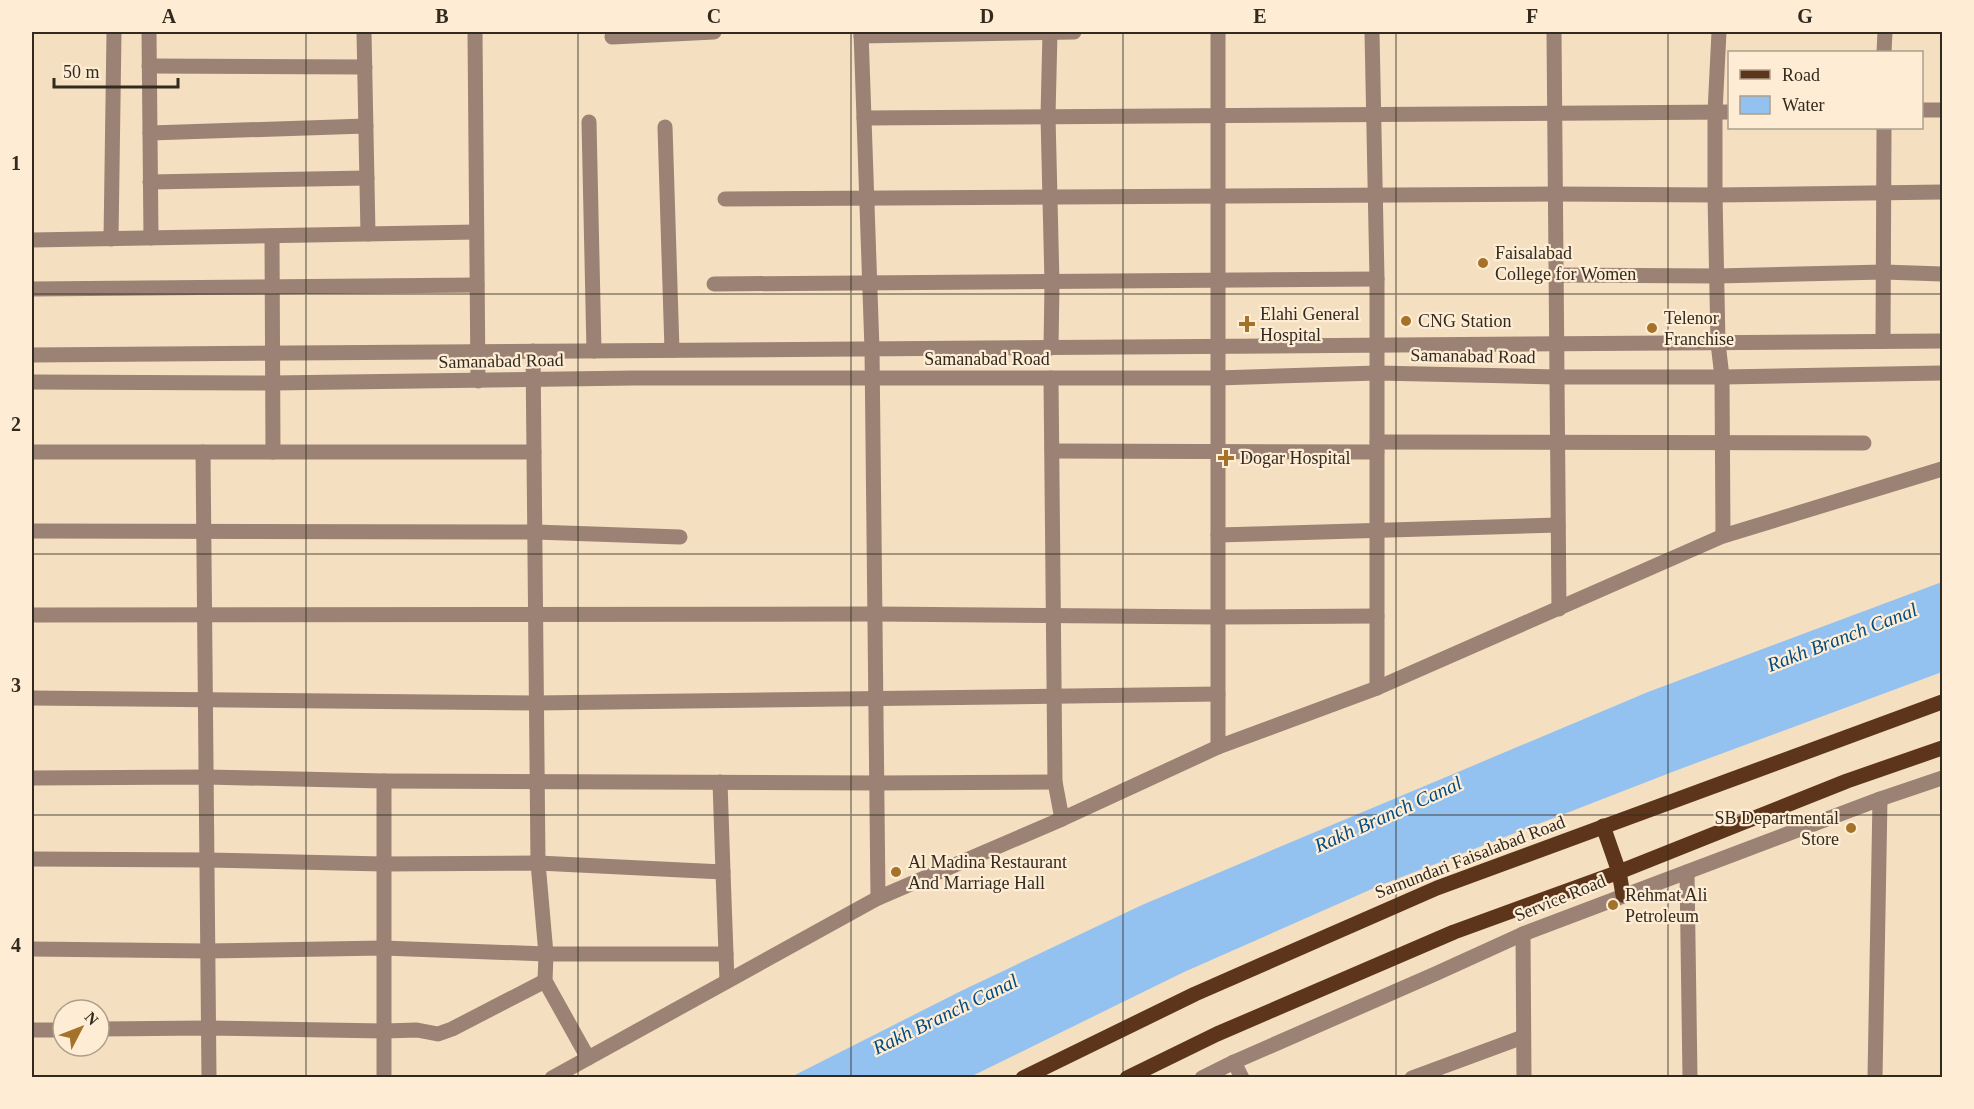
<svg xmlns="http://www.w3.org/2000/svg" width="1974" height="1109" font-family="Georgia,serif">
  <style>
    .water { fill: #93c1f0 }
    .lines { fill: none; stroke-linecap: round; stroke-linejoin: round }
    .minor { stroke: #9b8274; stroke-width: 15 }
    .major { stroke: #5d351b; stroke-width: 15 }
    .grid { fill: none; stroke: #322a1e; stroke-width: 1.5; stroke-opacity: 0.55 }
    .poi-dot { fill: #a47229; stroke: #feedd4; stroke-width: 2 }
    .labels { text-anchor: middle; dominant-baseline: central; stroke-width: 4.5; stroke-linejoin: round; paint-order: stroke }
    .poi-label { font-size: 18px; fill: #322a1e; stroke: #feedd4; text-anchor: start }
    .street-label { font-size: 18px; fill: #322a1e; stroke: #feedd4 }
    .water-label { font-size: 20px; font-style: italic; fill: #024c84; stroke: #feedd4 }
    .neatline { fill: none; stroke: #322a1e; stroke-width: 2 }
    .grid-label { font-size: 20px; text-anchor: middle; font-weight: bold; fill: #322a1e }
  </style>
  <rect width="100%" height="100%" fill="#f4dfc0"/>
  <!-- water -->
  <polygon class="water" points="1942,582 1942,672 1680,769 1381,885 1184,972 970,1077 791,1077 961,991 1142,905 1648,692"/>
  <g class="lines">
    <!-- minor -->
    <g class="minor">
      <polyline points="149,32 151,238"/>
      <polyline points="364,32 368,234"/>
      <polyline points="475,32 478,381"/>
      <polyline points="861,32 872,349 878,898"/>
      <polyline points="1050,32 1048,116 1052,283 1051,348"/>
      <polyline points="1372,32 1377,279 1377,688"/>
      <polyline points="1554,32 1559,609"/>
      <polyline points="1719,32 1715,112 1715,195 1718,343 1722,377 1723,536"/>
      <polyline points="861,36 1074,32"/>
      <polyline points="612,37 714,32"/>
      <polyline points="1884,52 1885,32"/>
      <polyline points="149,66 365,67"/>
      <polyline points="1922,110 1942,110"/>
      <polyline points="864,118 1730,112"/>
      <polyline points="589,122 594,351"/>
      <polyline points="665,127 672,350"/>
      <polyline points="150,133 366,126"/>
      <polyline points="150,182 367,178"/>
      <polyline points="725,199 1555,194 1715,195 1942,192"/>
      <polyline points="272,236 273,452"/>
      <polyline points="111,239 114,32"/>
      <polyline points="32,240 476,232"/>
      <polyline points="1556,275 1717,276 1884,272 1942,274"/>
      <polyline points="714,284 1377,279"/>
      <polyline points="32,289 477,285"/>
      <polyline points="1883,341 1884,128"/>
      <polyline points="533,351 538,863 546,954 545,981 588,1058"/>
      <polyline points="32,355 1942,341"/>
      <polyline points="1051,378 1055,782 1062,819"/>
      <polyline points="32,382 272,383 634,378 1218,378 1377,373 1557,377 1722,377 1942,373"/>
      <polyline points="1377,442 1864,443"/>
      <polyline points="1052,451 1377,452"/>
      <polyline points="32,452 534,452"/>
      <polyline points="203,452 209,1078"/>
      <polyline points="32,531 535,532 680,537"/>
      <polyline points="1218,535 1558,525"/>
      <polyline points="32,615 875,614 1218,617 1377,616"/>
      <polyline points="32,698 536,703 1218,694"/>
      <polyline points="1218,747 1218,32"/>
      <polyline points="32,778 206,777 384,781 878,783 1055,782"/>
      <polyline points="32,859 207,860 383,864 538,863 723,872 720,782"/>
      <polyline points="723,872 727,981"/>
      <polyline points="1687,872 1690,1078"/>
      <polyline points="1523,934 1524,1078"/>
      <polyline points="32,949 207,951 383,948 546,954 726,954"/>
      <polyline points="99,1029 208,1028 384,1031 417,1030 438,1034 452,1029 545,981"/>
      <polyline points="32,1030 63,1030"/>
      <polyline points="1234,1062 1242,1078"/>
      <polyline points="384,1078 384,781"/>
      <polyline points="552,1078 878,898 1062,819 1218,747 1377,688 1723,536 1942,469"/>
      <polyline points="1202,1078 1234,1062 1435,974 1523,934 1880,799 1942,778"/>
      <polyline points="1412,1078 1523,1037"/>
      <polyline points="1875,1078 1880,799"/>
    </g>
    <!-- major -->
    <g class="major">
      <polyline points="1603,826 1619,872 1623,895"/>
      <polyline points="1023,1078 1195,994 1437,888 1942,702"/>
      <polyline points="1127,1078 1217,1034 1454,932 1619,872 1847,781 1942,748"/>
    </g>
  </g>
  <!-- grid -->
  <path class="grid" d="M306,32V1078M578,32V1078M851,32V1078M1123,32V1078M1396,32V1078M1668,32V1078M32,294H1942M32,554H1942M32,815H1942"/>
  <!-- markers -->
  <g class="poi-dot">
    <circle cx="1483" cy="263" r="6"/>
    <circle cx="1406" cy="321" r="6"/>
    <path d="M1244 315h6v6h6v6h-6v6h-6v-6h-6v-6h6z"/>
    <circle cx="1652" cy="328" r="6"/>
    <path d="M1223 449h6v6h6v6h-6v6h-6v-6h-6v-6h6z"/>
    <circle cx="1851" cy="828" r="6"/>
    <circle cx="896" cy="872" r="6"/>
    <circle cx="1613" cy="905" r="6"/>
  </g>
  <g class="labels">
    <!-- poi labels -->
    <g class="poi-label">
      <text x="1495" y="253">Faisalabad<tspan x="1495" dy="21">College for Women</tspan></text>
      <text x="1260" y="314">Elahi General<tspan x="1260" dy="21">Hospital</tspan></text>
      <text x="1664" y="318">Telenor<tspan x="1664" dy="21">Franchise</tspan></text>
      <text x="1418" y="321">CNG Station</text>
      <text x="1240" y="458">Dogar Hospital</text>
      <text x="1839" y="818" text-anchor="end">SB Departmental<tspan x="1839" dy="21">Store</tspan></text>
      <text x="908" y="862">Al Madina Restaurant<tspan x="908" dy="21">And Marriage Hall</tspan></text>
      <text x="1625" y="895">Rehmat Ali<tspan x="1625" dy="21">Petroleum</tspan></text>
    </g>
    <!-- street labels -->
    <g class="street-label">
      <text transform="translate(1473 356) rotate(1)">Samanabad Road</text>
      <text x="987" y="359">Samanabad Road</text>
      <text transform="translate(501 361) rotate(-1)">Samanabad Road</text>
      <text transform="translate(1470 857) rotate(-21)">Samundari Faisalabad Road</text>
      <text transform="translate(1560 898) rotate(-22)">Service Road</text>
    </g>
    <!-- water labels -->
    <g class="water-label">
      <text transform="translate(1842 637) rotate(-21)">Rakh Branch Canal</text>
      <text transform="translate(1388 814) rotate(-24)">Rakh Branch Canal</text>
      <text transform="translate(945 1014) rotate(-26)">Rakh Branch Canal</text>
    </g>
  </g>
  <!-- border -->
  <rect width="1974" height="1109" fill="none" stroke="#feedd4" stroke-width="66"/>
  <!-- legend -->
  <rect x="1728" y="51" width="195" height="78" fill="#feedd4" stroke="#ac9f8b" stroke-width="1.5"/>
  <rect x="1740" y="70" width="30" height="9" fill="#5d351b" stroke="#ac9f8b" stroke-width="1.5"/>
  <text x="1782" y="81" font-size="18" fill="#322a1e">Road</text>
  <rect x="1740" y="96" width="30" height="18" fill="#93c1f0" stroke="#ac9f8b" stroke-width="1.5"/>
  <text x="1782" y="111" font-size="18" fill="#322a1e">Water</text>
  <!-- north arrow -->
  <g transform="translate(81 1028) rotate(48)"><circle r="28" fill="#feedd4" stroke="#ac9f8b" stroke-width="1.5"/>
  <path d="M0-4.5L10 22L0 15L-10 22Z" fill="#a47229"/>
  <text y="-9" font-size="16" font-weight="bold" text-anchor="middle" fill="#322a1e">N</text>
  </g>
  <!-- scale -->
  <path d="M54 78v9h124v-9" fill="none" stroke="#322a1e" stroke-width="3"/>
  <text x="63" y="78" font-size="18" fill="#322a1e" stroke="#feedd4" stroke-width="4.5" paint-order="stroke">50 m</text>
  <rect x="33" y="33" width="1908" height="1043" class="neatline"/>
  <g class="grid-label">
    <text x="169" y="23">A</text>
    <text x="442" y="23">B</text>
    <text x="714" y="23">C</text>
    <text x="987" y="23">D</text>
    <text x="1260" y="23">E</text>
    <text x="1532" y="23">F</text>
    <text x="1805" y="23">G</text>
    <text x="16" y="170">1</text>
    <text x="16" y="431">2</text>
    <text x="16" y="692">3</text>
    <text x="16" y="952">4</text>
  </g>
</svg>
